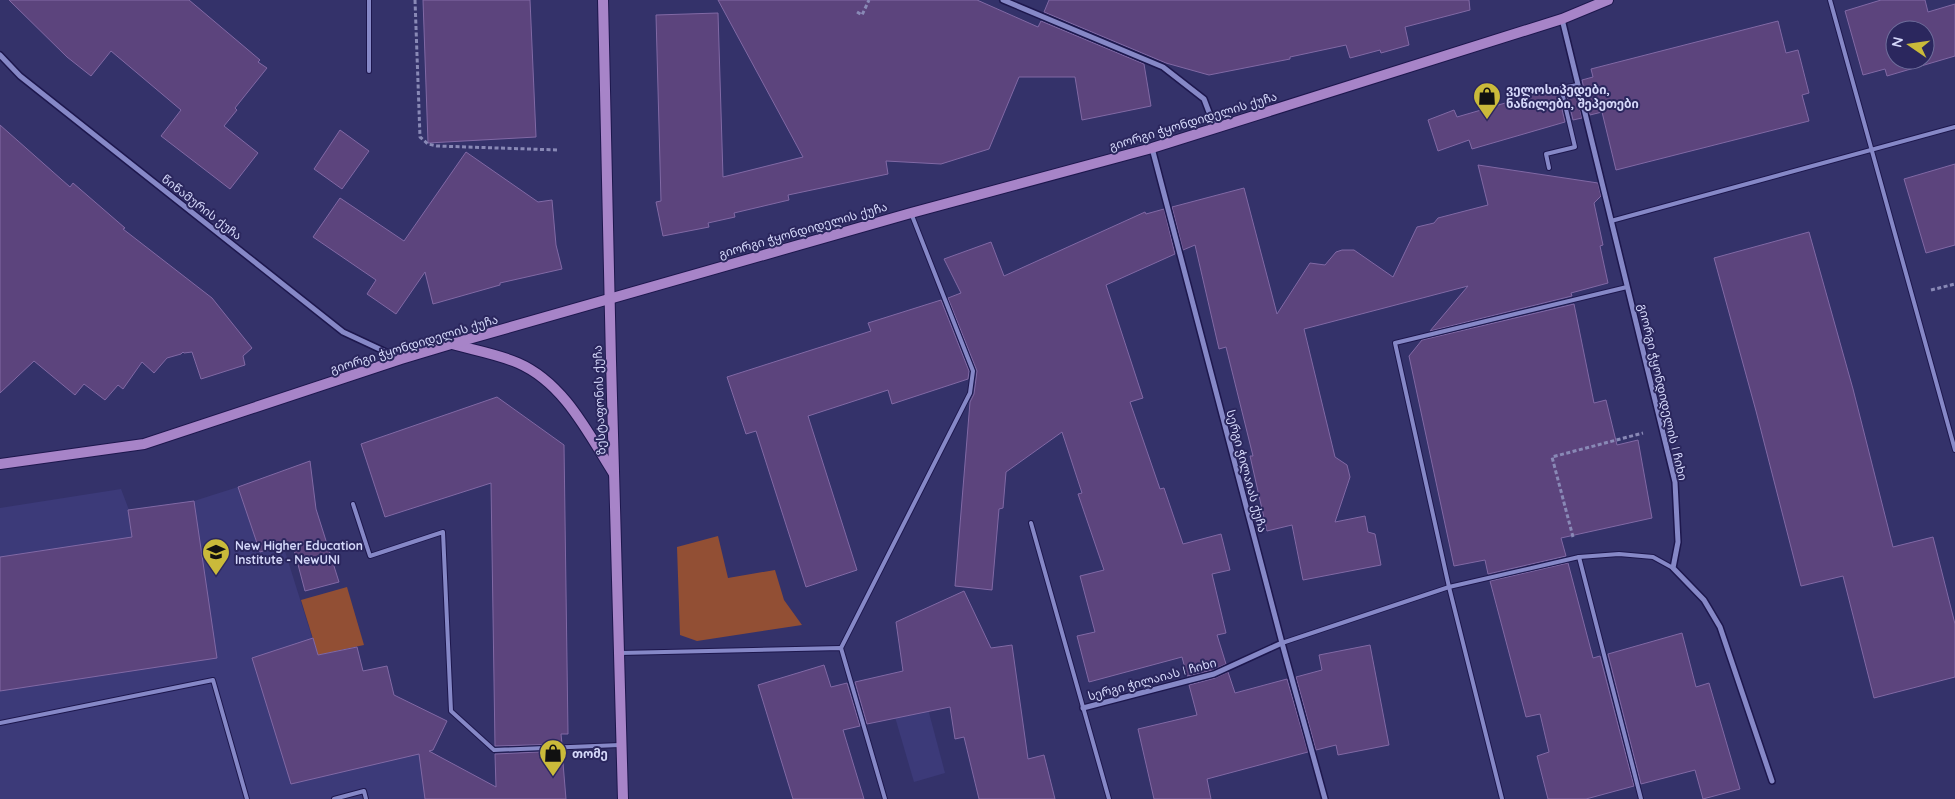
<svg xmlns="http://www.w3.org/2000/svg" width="1955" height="799" font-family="Quicksand,'Noto Sans Georgian',sans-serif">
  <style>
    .built { fill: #3c3a79 }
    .green { fill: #924f34 }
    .building { fill: #5c447d; stroke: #8169a5; fill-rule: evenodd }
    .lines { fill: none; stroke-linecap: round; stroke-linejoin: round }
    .lane-casing { stroke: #1d174d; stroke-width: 6 }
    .street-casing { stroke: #1d174d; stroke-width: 8 }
    .secondary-casing { stroke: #1d174d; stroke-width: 12 }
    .path { stroke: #8989b6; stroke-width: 3; stroke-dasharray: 4 2.5; stroke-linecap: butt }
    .lane { stroke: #8688c7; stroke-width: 4 }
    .street { stroke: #8688c7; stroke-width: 5 }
    .secondary { stroke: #a784c8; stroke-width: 10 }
    .labels { text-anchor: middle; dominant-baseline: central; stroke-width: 4; stroke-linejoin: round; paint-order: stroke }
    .poi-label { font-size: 12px; font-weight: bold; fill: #d5d8fa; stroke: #2b275e; text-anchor: start }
    .street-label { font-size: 12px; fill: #d5d8fa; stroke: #2b275e }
  </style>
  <rect width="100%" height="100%" fill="#34326a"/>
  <!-- built -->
  <g class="built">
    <polygon points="238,487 260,552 283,545 332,701 418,745 425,799 0,799 0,508 121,489 129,510 194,501"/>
    <polygon points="928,709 945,773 914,782 895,717"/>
  </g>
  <!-- green -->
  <g class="green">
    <polygon points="718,536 728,578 775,570 784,600 802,625 697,641 680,635 677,547"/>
    <polygon points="347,587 364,645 318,655 301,600"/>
  </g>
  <!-- building -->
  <g class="building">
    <polygon points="9,0 189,0 260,60 258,62 267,68 235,108 237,110 224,126 258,153 230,189 161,136 181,110 111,51 91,76 67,57"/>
    <polygon points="423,0 530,0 536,137 428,143"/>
    <polygon points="718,0 977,0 1038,27 1041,21 1144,64 1151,106 1082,120 1075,77 1019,77 989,149 941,164 886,161 888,174 788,195 789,200 734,213 735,217 708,223 709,227 663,236 656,202 661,201 656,15 718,13 723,177 803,157"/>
    <polygon points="1049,0 1469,0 1470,10 1405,27 1409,45 1381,53 1380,50 1350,58 1346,45 1290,57 1290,59 1209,75 1166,63 1044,12"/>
    <path d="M1881,0H1925L1928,12L1955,4V56L1887,76L1885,69L1863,75L1845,11ZM1895,30H1925V60H1895Z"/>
    <polygon points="1778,21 1786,53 1798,50 1809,93 1802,95 1809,121 1616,170 1602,112 1590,115 1582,80 1593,77 1591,69"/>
    <polygon points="1557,88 1565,122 1472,149 1469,140 1438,151 1428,120 1454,110 1457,117"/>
    <polygon points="1575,89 1582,118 1573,120 1566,91"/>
    <polygon points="0,125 70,187 73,183 125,228 123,229 212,298 252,348 243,356 245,365 201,379 192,352 184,353 183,352 181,354 167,358 154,373 142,362 123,389 118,385 105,400 84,384 75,395 34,361 0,393"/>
    <polygon points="340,130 369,151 342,189 314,169"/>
    <polygon points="466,152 538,202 552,200 556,245 562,269 500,283 500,285 433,304 425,272 396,314 367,294 376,280 313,237 340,198 404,241"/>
    <polygon points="1955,164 1955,245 1926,253 1904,179"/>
    <polygon points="1478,165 1598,183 1601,196 1594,203 1603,245 1600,246 1608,283 1571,293 1572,296 1430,331 1468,286 1304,329 1335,457 1347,465 1350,477 1335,522 1365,516 1368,532 1375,534 1381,565 1303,580 1292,525 1267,531 1250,456 1253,456 1226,347 1219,349 1195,245 1183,250 1172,207 1244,188 1277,314 1310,263 1325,265 1336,252 1342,250 1354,250 1393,277 1417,227 1434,223 1438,218 1488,205"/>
    <polygon points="1164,209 1175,254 1106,285 1143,398 1130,402 1160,489 1164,488 1183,544 1221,534 1230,570 1212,574 1226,633 1217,635 1226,664 1213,670 1187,676 1182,657 1089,682 1077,636 1095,632 1080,576 1104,570 1078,494 1082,493 1062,432 1006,472 1003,508 999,509 992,590 955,586 970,402 974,394 977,371 948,298 961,293 944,259 991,242 1004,276 1145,212 1146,214"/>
    <polygon points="1809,232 1853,389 1893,547 1933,537 1955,624 1955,677 1874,698 1843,576 1801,586 1756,411 1714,258"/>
    <polygon points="941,300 969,371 968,379 892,404 888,390 808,416 857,570 806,587 756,431 746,434 727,377 871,331 868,323"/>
    <polygon points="1574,304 1594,403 1606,400 1617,445 1638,440 1652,518 1561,538 1566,556 1488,574 1485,560 1454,566 1409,356 1422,340"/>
    <polygon points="497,397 564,445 568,734 561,734 562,744 495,746 491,483 385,517 361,444"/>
    <polygon points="310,461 316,509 339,582 305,591 292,542 260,552 238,487"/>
    <polygon points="194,501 217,658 0,691 0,557 132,537 128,510"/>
    <polygon points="1568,563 1593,658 1600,656 1634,786 1586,799 1548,799 1537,756 1549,752 1540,714 1526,717 1490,581"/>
    <polygon points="964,591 991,648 1012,645 1028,759 1044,755 1055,799 979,799 964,737 955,739 950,707 867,724 855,682 903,671 896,622"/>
    <polygon points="1682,633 1696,687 1709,683 1740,789 1703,799 1695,770 1641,784 1608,654"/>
    <polygon points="313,638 318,655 357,647 363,671 387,666 394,695 447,721 433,750 429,751 496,787 495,754 562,751 566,799 425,799 419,754 291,784 252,658"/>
    <polygon points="1370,645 1389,745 1338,755 1336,745 1316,750 1296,677 1322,670 1319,655"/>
    <polygon points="824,665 831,687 847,683 860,726 843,730 864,799 793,799 758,685"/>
    <polygon points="1228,672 1235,693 1287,679 1308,752 1207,779 1211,799 1154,799 1138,729 1197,715 1189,685 1215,678"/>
  </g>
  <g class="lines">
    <!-- lane casing -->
    <g class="lane-casing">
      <g id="lane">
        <polyline points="369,0 369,71"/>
        <polyline points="1830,0 1955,450"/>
        <polyline points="1549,168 1546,154 1575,147 1561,88 1578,85"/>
        <polyline points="1611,221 1955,127"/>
        <polyline points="353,504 370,556 443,532 451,711 494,750 620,745"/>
        <polyline points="1031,523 1109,799"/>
        <polyline points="1579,557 1641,799"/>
        <polyline points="1282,643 1449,587 1579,557 1619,554 1653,557 1673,568"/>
        <polyline points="841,648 970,393 973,371 911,213"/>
        <polyline points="620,653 841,648 885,799"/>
        <polyline points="0,723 213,680 247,799"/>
        <polyline points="334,799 364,791 366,799"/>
        <polyline points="1502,799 1449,587 1395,343 1627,287"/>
      </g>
    </g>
    <!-- street casing -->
    <g class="street-casing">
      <g id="street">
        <polyline points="1003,0 1163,67 1204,99 1215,128"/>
        <polyline points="1562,19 1675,482 1678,542 1673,568 1704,600 1720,627 1772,781"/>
        <polyline points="0,55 20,76 343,332 401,359"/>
        <polyline points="1152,148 1282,643 1325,799"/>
        <polyline points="1083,708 1214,674 1282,643"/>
      </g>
    </g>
    <!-- secondary casing -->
    <g class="secondary-casing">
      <g id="secondary">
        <polyline points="603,0 611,361 623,799"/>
        <path d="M452,344C473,350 497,354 518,363C564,383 588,433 614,474"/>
        <polyline points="0,464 144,444 401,359 451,344 911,213 1152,148 1562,19 1608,0"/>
      </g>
    </g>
    <!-- path -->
    <g class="path">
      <polyline points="415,0 420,137 428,144 437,146 559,150"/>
      <polyline points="857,12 862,15 869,0"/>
      <polyline points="1931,290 1955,284"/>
      <polyline points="1573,537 1552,457 1643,433"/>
    </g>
    <!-- lane -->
    <use href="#lane" class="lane"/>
    <!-- street -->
    <use href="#street" class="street"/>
    <!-- secondary -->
    <use href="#secondary" class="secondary"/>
  </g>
  <!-- icons -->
  <defs>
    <g id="shop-pin" transform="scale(1.4375)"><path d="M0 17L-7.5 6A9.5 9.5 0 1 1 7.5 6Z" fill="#caba3a" stroke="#2b275e"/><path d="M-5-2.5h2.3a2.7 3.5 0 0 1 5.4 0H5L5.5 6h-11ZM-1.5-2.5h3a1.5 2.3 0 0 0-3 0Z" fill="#111"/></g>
    <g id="university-pin" transform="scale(1.4375)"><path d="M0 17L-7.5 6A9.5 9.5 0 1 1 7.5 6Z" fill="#caba3a" stroke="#2b275e"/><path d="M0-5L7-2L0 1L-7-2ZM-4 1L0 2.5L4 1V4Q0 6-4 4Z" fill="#111"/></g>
  </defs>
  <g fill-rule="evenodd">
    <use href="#shop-pin" x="1487" y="96"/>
    <use href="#university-pin" x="216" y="552"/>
    <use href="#shop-pin" x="553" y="753"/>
  </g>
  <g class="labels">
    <!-- poi labels -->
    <g class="poi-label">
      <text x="1506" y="89">ველოსიპედები,<tspan x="1506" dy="14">ნაწილები, შეპეთები</tspan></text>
      <text x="235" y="545">New Higher Education<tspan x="235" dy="14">Institute - NewUNI</tspan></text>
      <text x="572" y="753">თომე</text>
    </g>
    <!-- street labels -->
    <g class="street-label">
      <text transform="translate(1193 121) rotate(-17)">გიორგი ჭყონდიდელის ქუჩა</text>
      <text transform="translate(202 207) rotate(38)">წიწამურის ქუჩა</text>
      <text transform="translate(803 230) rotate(-16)">გიორგი ჭყონდიდელის ქუჩა</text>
      <text transform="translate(414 344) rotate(-17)">გიორგი ჭყონდიდელის ქუჩა</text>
      <text transform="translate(1663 392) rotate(77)">გიორგი ჭყონდიდელის I ჩიხი</text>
      <text transform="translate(599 400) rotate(-92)">ზესტაფონის ქუჩა</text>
      <text transform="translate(1247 471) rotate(75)">სერგი ჭილაიას ქუჩა</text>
      <text transform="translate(1152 679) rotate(-15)">სერგი ჭილაიას I ჩიხი</text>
    </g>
  </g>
  <!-- north arrow -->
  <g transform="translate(1910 45) rotate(283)"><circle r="24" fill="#2b275e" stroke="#6f6e9c"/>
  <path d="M0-4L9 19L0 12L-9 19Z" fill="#caba3a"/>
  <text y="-8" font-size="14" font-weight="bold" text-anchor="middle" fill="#d5d8fa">N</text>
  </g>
</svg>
